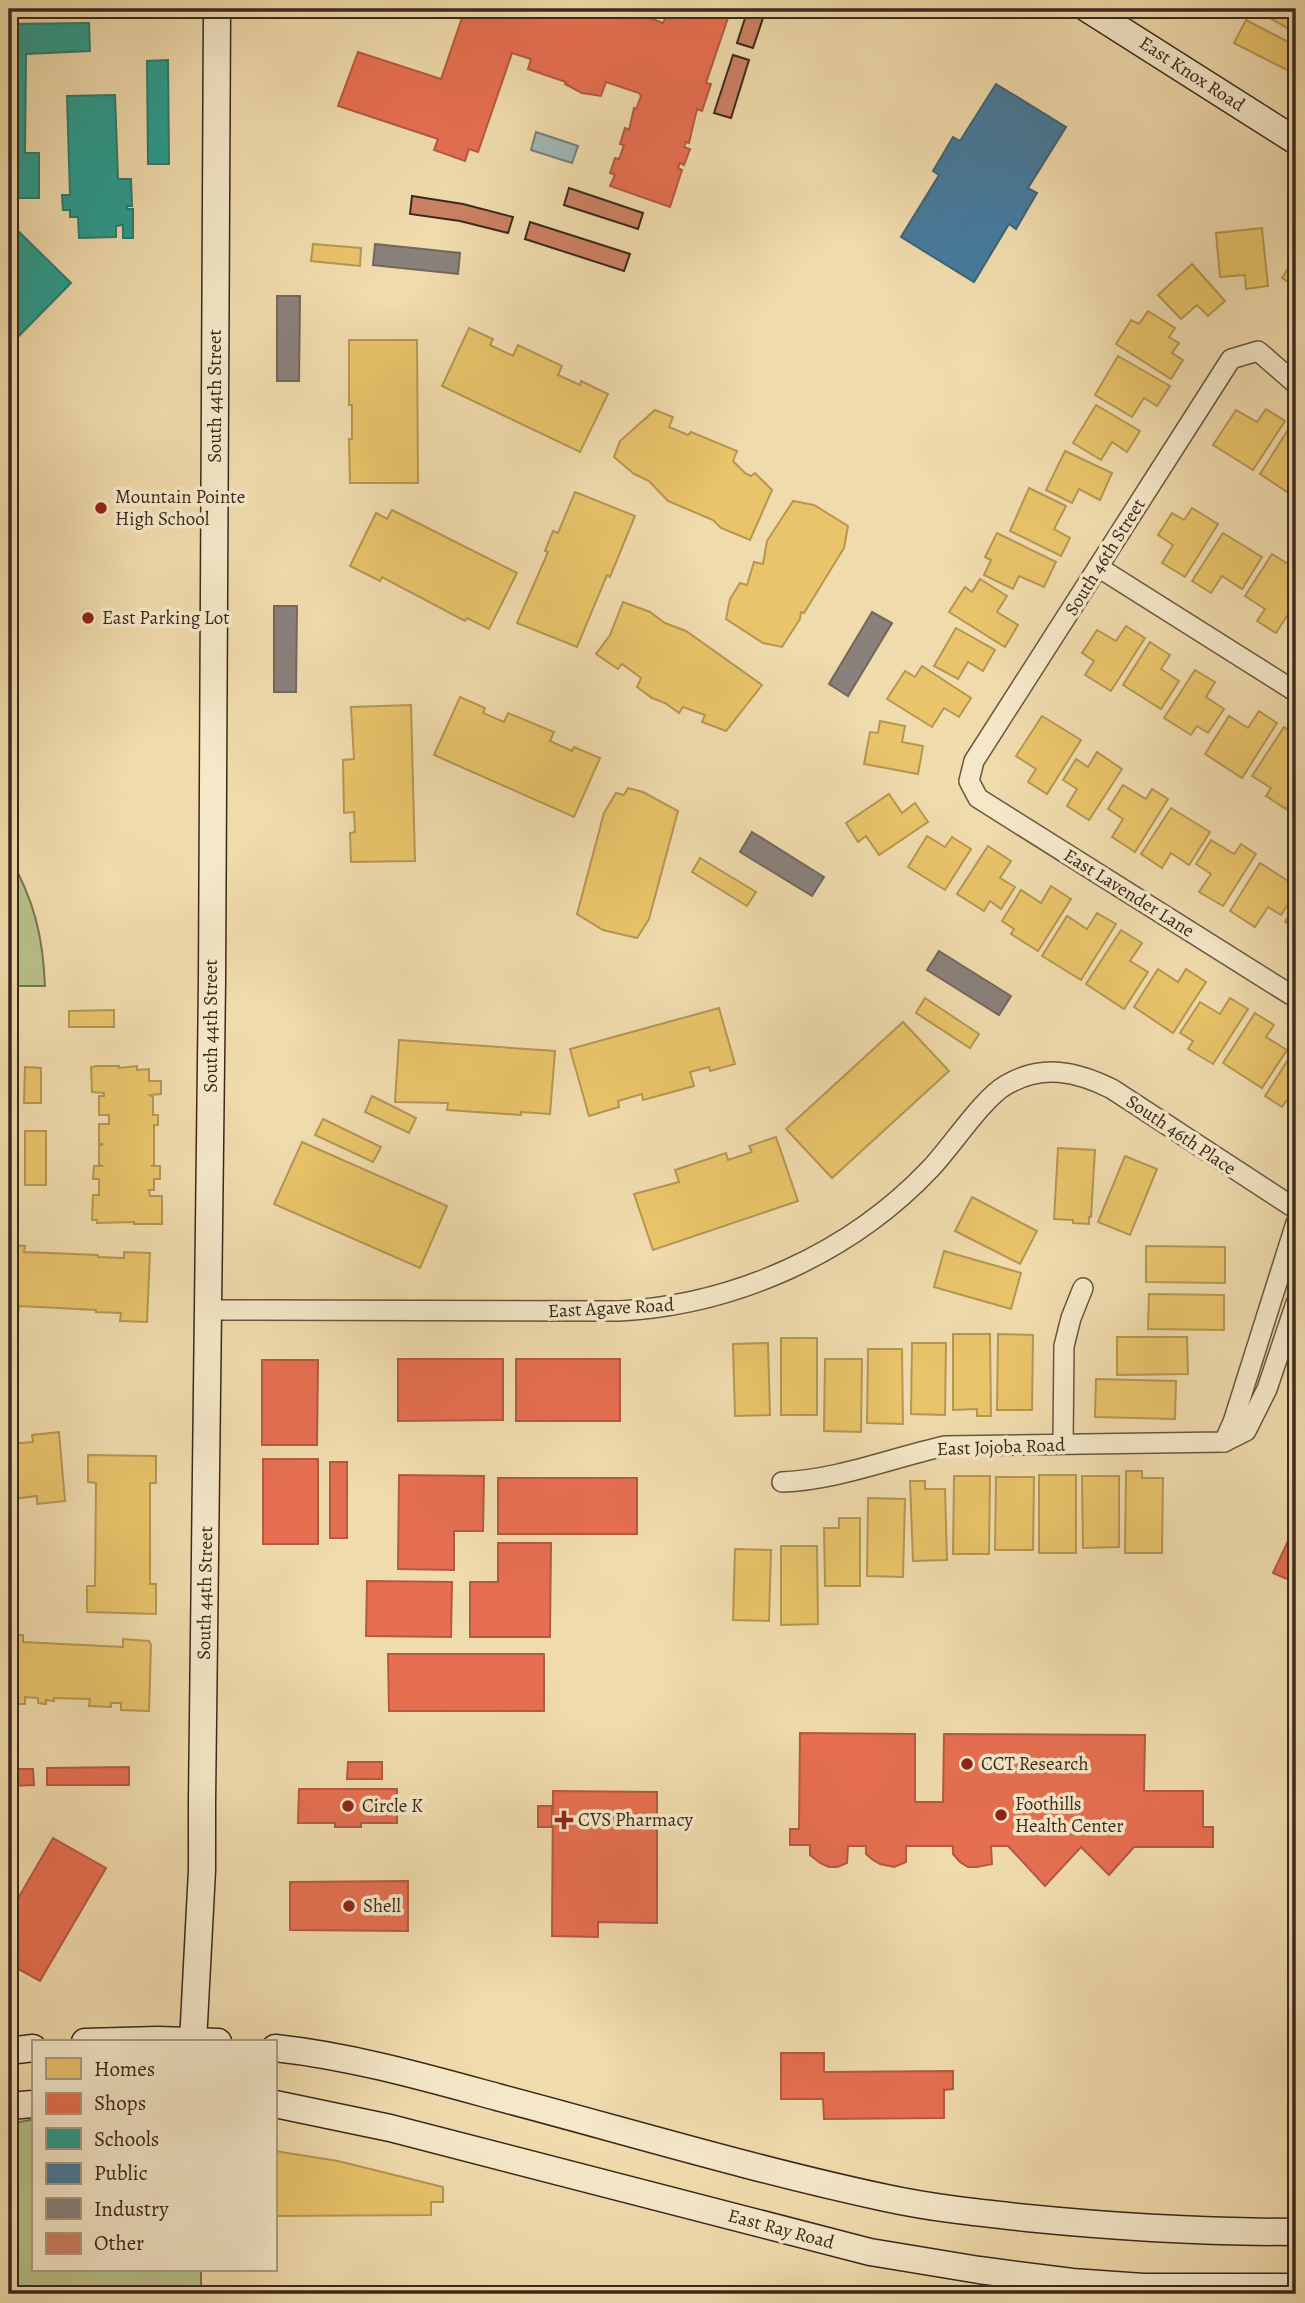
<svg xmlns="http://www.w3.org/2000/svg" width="1305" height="2303" font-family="Alegreya,serif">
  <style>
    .green { fill: #b8c08a; stroke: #7a7453; stroke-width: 2 }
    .water { fill: #a1b8b6; stroke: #787f78; stroke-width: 2 }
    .homes { fill: #e9c46a; stroke: #b59653; stroke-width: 2 }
    .shops { fill: #e76f51; stroke: #b35a41; stroke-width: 2 }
    .schools { fill: #2a9d8f; stroke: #2f7a6c; stroke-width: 2 }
    .public { fill: #457b9d; stroke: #426276; stroke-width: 2 }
    .industry { fill: #8a817c; stroke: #72675f; stroke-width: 2 }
    .building { fill: #cc8163; stroke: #3b291c; stroke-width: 2 }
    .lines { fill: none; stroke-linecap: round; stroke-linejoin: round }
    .street-casing { stroke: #685640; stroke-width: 22 }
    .secondary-casing { stroke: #3b291c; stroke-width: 29 }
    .street { stroke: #f5e8c9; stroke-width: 19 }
    .secondary { stroke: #f5e8c9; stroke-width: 26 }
    .poi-dot { fill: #8f2418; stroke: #f5e8c9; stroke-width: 2.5 }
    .labels { text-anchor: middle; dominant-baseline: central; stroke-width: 7; stroke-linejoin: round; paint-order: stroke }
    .street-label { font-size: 19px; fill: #3b291c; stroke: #f5e8c9 }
    .poi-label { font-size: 19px; fill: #3b291c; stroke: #f5e8c9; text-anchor: start }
  </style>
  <rect width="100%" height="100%" fill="#f0dbac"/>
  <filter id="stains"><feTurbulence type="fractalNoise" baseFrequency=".00286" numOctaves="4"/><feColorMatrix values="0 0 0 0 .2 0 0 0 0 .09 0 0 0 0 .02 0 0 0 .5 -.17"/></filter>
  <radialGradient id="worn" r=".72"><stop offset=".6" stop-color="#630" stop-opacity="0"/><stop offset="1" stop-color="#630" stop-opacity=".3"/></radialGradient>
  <!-- green -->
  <g class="green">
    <path d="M9,856C34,900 43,936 45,986H9Z"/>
    <polygon points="30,2120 33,2120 33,2270 201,2270 201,2294 9,2294 9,2124"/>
  </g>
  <!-- water -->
  <polygon class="water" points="536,132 578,146 572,163 531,150"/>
  <!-- homes -->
  <g class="homes">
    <polygon points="1187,9 1205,9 1200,17"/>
    <polygon points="1254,9 1296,9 1296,33"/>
    <polygon points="1246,20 1296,46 1296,67 1293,73 1234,43"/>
    <polygon points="1262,228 1268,286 1246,289 1245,275 1220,277 1216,233"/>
    <polygon points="313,244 361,248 360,266 311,261"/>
    <polygon points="1296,256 1296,287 1282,278"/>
    <polygon points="1192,264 1225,301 1208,316 1197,305 1181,319 1158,295"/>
    <polygon points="1148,311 1175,328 1169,337 1179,343 1172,353 1183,360 1171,379 1116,344 1131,320 1139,324"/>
    <polygon points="469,328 493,339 490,345 513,356 518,345 562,366 558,375 580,385 581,381 608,394 580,452 442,386"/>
    <polygon points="349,340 417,340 418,483 350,483 349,439 352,439 352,405 349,405"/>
    <polygon points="1118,356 1170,386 1157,406 1144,398 1132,417 1095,395"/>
    <polygon points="1096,405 1140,431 1127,452 1112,442 1101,460 1073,443"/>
    <polygon points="1266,409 1285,421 1253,470 1213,445 1236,410 1257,422"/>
    <polygon points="655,410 673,417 669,427 688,435 691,432 737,451 733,461 746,474 751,476 755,473 772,490 750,540 721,528 713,520 668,501 649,481 634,474 614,457 620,441"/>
    <polygon points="1291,425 1296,428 1296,482 1294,481 1287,492 1260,474"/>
    <polygon points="1065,451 1112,473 1100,500 1079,489 1072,503 1046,490"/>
    <polygon points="1029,488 1066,506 1054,529 1070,538 1061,556 1010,531"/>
    <polygon points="575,492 635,516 610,577 607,575 577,647 517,623 548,552 545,551 553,531 558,533"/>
    <polygon points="793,501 814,505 848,526 844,548 804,613 801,612 800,619 782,647 763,643 726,619 730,599 740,583 747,585 754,562 763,564 767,541"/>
    <polygon points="1192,508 1218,524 1185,577 1162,563 1173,545 1158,535 1172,513 1184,520"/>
    <polygon points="392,510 517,573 489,629 467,618 465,621 382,577 380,581 350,566 376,513 387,519"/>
    <polygon points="997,533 1056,562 1044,587 1019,576 1013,589 984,575 991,560 985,557"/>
    <polygon points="1223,533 1262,557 1242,589 1222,576 1211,593 1192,581"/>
    <polygon points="1272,554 1296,569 1296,602 1276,633 1257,621 1265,609 1245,596"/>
    <polygon points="980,579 1007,596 997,612 1018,625 1005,647 949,612 965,587 972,592"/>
    <polygon points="623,602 650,612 665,623 686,631 762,685 726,731 702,722 705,715 683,707 679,713 665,703 652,698 637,687 641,678 622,664 618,669 596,654 610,635"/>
    <polygon points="1126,626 1145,638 1111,691 1085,675 1094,661 1082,653 1097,630 1116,641"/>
    <polygon points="956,628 995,650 983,671 968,662 958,679 934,666"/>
    <polygon points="1150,642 1170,655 1161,669 1179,681 1161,709 1123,685"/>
    <polygon points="922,666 971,698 959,717 944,708 932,727 887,699 905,671 915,677"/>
    <polygon points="1195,670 1215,682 1206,697 1224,709 1208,733 1197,726 1191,735 1164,718"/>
    <polygon points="460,697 485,708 483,713 504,722 508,713 554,732 550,741 572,751 574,747 600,758 574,817 434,755"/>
    <polygon points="411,705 415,861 351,862 350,833 355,832 354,812 344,813 343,760 354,759 351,707"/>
    <polygon points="1259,711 1277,723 1242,778 1205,754 1229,716 1248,728"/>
    <polygon points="1042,716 1081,740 1047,794 1028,782 1036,769 1016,756"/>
    <polygon points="880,721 905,726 902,742 923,746 918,774 864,764 870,732 878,733"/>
    <polygon points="1284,727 1296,735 1296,748 1293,753 1296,755 1296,793 1286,809 1266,796 1271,788 1252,776"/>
    <polygon points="1097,752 1122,769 1089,820 1067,806 1077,789 1063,780 1076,759 1088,767"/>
    <polygon points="1123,785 1146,799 1152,789 1168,799 1135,852 1112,837 1123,819 1108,809"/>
    <polygon points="628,788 643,792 678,811 649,919 637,938 603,930 577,914 604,813 616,793 624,795"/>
    <polygon points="889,794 902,813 915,803 928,822 879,855 866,836 858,842 846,823"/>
    <polygon points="1171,808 1210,832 1189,865 1171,853 1162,868 1141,854"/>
    <polygon points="927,836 945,847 952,837 971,849 945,890 908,867"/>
    <polygon points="1211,840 1234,854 1241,844 1256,854 1223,906 1199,892 1211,874 1196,864"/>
    <polygon points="988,846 1011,861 1000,878 1015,887 1001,909 990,901 984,911 957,894"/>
    <polygon points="700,858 756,892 747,906 692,872"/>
    <polygon points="1260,863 1296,886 1296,892 1281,915 1268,907 1255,927 1230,911"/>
    <polygon points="1051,886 1071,899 1038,951 1011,934 1014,929 1002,921 1021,890 1041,903"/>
    <polygon points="1296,904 1296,928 1285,922"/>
    <polygon points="1097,913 1116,924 1081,980 1042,956 1067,916 1087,929"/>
    <polygon points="1121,930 1142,943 1130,961 1148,972 1124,1009 1086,984"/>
    <polygon points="1296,935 1296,951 1289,946"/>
    <polygon points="1158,969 1178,982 1186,969 1206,982 1173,1033 1134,1007"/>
    <polygon points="925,998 979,1034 970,1048 916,1013"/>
    <polygon points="1230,998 1248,1009 1213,1064 1188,1049 1193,1041 1180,1033 1200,1002 1220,1014"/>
    <polygon points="719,1008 735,1064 710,1071 709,1067 690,1072 694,1086 643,1100 642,1094 618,1101 619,1107 589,1116 570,1049"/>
    <polygon points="114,1010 114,1027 69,1027 69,1011"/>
    <polygon points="1255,1013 1274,1025 1266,1037 1287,1050 1262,1088 1223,1063"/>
    <polygon points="903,1022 949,1071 832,1178 786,1129"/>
    <polygon points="399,1040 555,1051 550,1114 521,1112 521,1115 447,1110 448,1103 395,1102"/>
    <polygon points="1296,1047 1296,1106 1287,1100 1282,1107 1265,1096"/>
    <polygon points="97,1066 119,1066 119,1068 137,1066 137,1070 149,1069 149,1081 161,1081 161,1094 150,1095 153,1097 153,1115 158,1115 158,1125 154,1125 154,1165 151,1166 160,1166 160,1179 154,1179 154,1190 149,1190 150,1196 162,1196 162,1224 134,1224 134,1222 97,1223 97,1220 92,1220 93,1195 99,1195 99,1179 93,1179 94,1166 102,1166 99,1164 99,1146 103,1144 99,1144 99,1124 109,1124 109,1115 99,1115 99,1096 104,1096 104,1093 92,1092 91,1067"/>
    <polygon points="25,1067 41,1068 41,1103 24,1103"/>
    <polygon points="372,1096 416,1118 409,1133 365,1112"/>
    <polygon points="323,1119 381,1147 373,1162 315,1135"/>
    <rect x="25" y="1131" width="21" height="54"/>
    <polygon points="776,1137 798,1201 653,1250 634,1194 679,1182 675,1170 726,1153 728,1160 752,1152 749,1146"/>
    <polygon points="302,1142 447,1206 420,1268 274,1204"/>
    <polygon points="1058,1148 1095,1150 1091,1217 1089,1217 1089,1224 1073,1223 1073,1220 1054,1219"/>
    <polygon points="1125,1156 1157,1169 1130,1235 1098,1222"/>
    <polygon points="972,1197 1037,1231 1020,1264 955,1231"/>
    <polygon points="9,1245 25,1246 24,1252 98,1255 98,1257 124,1258 124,1252 150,1253 147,1322 120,1321 121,1313 96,1312 96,1310 19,1306 18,1314 9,1314"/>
    <polygon points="1146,1246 1225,1247 1225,1283 1146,1282"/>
    <polygon points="944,1251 1021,1273 1011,1309 934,1287"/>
    <polygon points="1149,1294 1224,1295 1224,1330 1148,1329"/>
    <polygon points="953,1334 990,1334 991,1416 977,1416 977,1409 953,1410"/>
    <polygon points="998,1334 1033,1335 1032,1410 997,1410"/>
    <polygon points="1117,1337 1187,1337 1188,1374 1117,1375"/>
    <rect x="781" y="1338" width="36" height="77"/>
    <polygon points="768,1343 770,1415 735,1416 733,1344"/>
    <polygon points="912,1343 946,1343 945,1415 911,1414"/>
    <polygon points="868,1349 902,1349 903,1424 867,1423"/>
    <polygon points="825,1359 862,1359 861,1432 824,1431"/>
    <polygon points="1096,1379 1176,1381 1175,1419 1095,1417"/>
    <polygon points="59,1432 65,1501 37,1504 37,1496 12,1499 12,1496 9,1496 9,1444 33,1442 32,1435"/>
    <polygon points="88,1455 156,1456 156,1483 150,1483 150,1584 156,1584 156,1614 87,1612 87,1586 95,1586 96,1483 88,1482"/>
    <polygon points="1126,1471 1142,1471 1142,1478 1163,1478 1162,1553 1125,1553"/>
    <rect x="1039" y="1475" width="37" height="78"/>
    <polygon points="954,1476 990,1476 989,1554 953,1554"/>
    <polygon points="1082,1476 1119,1476 1119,1547 1083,1548"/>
    <polygon points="996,1477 1034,1477 1033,1550 995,1550"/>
    <polygon points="910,1481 925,1481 925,1489 945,1489 947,1560 913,1561"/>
    <polygon points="868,1498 905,1499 903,1577 867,1576"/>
    <polygon points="839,1518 860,1518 860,1586 825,1586 824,1528 839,1528"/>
    <polygon points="781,1546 817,1546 818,1624 781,1625"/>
    <polygon points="735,1549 771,1550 769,1621 733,1620"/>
    <polygon points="9,1635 23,1635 23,1642 123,1647 123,1639 149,1641 151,1645 149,1711 121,1710 121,1703 111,1703 111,1707 89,1706 90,1699 54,1698 54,1701 46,1700 46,1704 38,1703 38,1698 25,1697 25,1704 9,1704"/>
    <polygon points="275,2151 338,2161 443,2187 443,2202 431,2202 431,2215 275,2216"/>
  </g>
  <!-- shops -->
  <g class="shops">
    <polygon points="465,9 638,9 645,11 644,16 663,23 670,9 733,9 732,13 730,12 706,83 711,84 702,111 697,109 689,143 686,142 684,147 690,149 684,165 680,163 678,168 682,170 670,207 610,186 615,175 610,173 615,158 619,159 624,145 620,144 625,128 629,130 634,108 636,109 641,96 639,93 606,82 601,96 582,93 565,84 566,82 528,69 531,59 512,53 478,152 469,149 465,161 434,150 438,139 338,106 358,52 441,79"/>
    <polygon points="398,1359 503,1359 503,1420 398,1421"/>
    <rect x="516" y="1359" width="104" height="62"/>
    <polygon points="262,1360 318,1360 317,1445 262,1445"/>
    <rect x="263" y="1459" width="55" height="85"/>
    <rect x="330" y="1462" width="17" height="76"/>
    <polygon points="399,1475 484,1476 483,1531 454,1531 454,1570 398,1569"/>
    <rect x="498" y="1478" width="139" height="56"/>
    <polygon points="1296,1524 1296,1583 1273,1573"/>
    <polygon points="498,1543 551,1543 550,1637 470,1637 470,1582 498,1582"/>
    <polygon points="367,1581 452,1582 451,1637 366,1636"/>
    <polygon points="388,1654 544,1654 544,1711 389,1711"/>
    <polygon points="800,1733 915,1734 915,1802 943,1802 944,1734 1145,1735 1144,1791 1203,1791 1203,1827 1213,1827 1213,1847 1134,1847 1109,1875 1081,1847 1045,1886 1008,1846 991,1846 992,1864 977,1867 968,1867 960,1862 953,1854 953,1846 906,1846 906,1862 894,1867 880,1864 873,1860 866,1854 866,1846 848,1846 847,1863 837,1867 829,1867 820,1863 810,1855 810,1845 790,1845 790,1829 799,1829"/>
    <polygon points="348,1762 382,1762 382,1779 347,1779"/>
    <polygon points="129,1767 129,1785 47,1785 47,1768"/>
    <polygon points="9,1769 33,1769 34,1785 9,1786"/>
    <polygon points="299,1789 397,1789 397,1823 361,1823 361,1827 335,1827 335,1823 298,1823"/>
    <polygon points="553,1791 657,1792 657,1923 598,1922 598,1937 552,1936"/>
    <rect x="538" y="1806" width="14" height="21"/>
    <polygon points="53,1838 106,1868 40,1981 9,1964 9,1914"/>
    <polygon points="9,1863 11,1863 12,1900 9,1900"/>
    <polygon points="408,1881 408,1931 290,1930 290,1882"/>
    <polygon points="781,2053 824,2053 824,2072 953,2071 953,2089 944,2090 944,2118 824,2119 823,2099 781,2099"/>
  </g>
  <!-- schools -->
  <g class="schools">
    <polygon points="89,23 90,51 26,54 25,153 39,153 39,198 9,198 9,24"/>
    <polygon points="168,60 169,164 148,164 147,61"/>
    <polygon points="115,95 118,179 131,179 132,206 127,206 127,209 133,209 133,238 123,238 123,225 116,226 116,237 79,238 78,217 70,217 70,210 63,210 62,195 70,195 67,96"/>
    <polygon points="9,222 71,283 10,345 9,343"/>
  </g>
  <!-- public -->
  <polygon class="public" points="996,84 1066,127 1028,188 1037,193 1016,229 1009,224 974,282 901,237 939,175 933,171 953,137 960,141"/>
  <!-- industry -->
  <g class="industry">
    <polygon points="375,244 460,253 458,274 373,265"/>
    <polygon points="277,296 300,296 299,381 277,381"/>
    <polygon points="274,606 297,606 296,692 274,692"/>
    <polygon points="872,612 892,623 848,696 829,684"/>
    <polygon points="752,832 824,877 812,896 740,852"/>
    <polygon points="939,951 1011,996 999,1015 927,970"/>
  </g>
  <!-- building -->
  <g class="building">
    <polygon points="748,9 766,9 753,48 737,43"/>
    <polygon points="733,55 749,60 731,118 714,113"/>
    <polygon points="569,188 643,213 638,229 564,205"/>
    <polygon points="412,196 463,204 513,217 508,233 460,221 410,214"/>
    <polygon points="530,222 630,254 624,271 525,239"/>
  </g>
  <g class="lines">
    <!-- street casing -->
    <g class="street-casing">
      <g id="street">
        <polyline points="1296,384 1258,351 1231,359 974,761 969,781 978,798 1296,998"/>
        <polyline points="1098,567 1296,692"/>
        <path d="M208,1310L619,1311C735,1305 851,1253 931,1168C951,1147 983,1098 1006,1085C1042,1064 1076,1071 1112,1089L1296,1209"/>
        <polyline points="1224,1442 1233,1422 1296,1223"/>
        <polyline points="1063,1444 1064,1346 1071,1318 1083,1288"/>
        <path d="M782,1482C837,1480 891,1458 945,1446L1224,1442L1246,1431L1267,1389L1296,1303"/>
      </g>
    </g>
    <!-- secondary casing -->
    <g class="secondary-casing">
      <g id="secondary">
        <polyline points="1088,9 1296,141"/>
        <polyline points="85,2042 158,2040 218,2042"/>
        <polyline points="193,2042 202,1870 202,1801 212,980 217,9"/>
        <path d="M275,2048C350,2056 424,2077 497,2097C626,2131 755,2170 886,2198C932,2208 980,2213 1027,2218C1117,2227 1206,2232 1296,2232"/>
        <polyline points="9,2051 33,2048"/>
        <polyline points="275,2104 390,2128 870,2252 979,2270 1072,2282 1143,2287 1296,2287"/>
        <polyline points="9,2106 33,2104"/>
      </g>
    </g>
    <!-- street -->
    <use href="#street" class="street"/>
    <!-- secondary -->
    <use href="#secondary" class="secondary"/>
  </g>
  <!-- markers -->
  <g class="poi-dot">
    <circle cx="101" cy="508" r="7"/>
    <circle cx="88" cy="618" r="7"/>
    <circle cx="967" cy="1764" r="7"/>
    <circle cx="348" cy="1806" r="7"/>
    <circle cx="1001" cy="1815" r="7"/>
    <path d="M560.5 1809.5h7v7h7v7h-7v7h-7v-7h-7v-7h7z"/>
    <circle cx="349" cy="1906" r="7"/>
  </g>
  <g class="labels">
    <!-- street labels -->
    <g class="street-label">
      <text transform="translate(1192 74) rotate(33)">East Knox Road</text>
      <text transform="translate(215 396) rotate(-90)">South 44th Street</text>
      <text transform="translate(1105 557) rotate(-58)">South 46th Street</text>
      <text transform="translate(1129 893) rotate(32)">East Lavender Lane</text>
      <text transform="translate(211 1026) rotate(-90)">South 44th Street</text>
      <text transform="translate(1181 1135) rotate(34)">South 46th Place</text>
      <text transform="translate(611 1308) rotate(-3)">East Agave Road</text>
      <text transform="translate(1001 1447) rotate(-2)">East Jojoba Road</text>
      <text transform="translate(205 1593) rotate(-89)">South 44th Street</text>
      <text transform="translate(781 2229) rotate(15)">East Ray Road</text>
    </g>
    <!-- poi labels -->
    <g class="poi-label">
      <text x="115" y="497">Mountain Pointe<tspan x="115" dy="22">High School</tspan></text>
      <text x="102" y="618">East Parking Lot</text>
      <text x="981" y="1764">CCT Research</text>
      <text x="1015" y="1804">Foothills<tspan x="1015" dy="22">Health Center</tspan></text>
      <text x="362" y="1806">Circle K</text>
      <text x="578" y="1820">CVS Pharmacy</text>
      <text x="363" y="1906">Shell</text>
    </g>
  </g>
  <!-- margin -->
  <rect width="1305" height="2303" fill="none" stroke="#f0dbac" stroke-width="35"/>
  <rect x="10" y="10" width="1284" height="2282" fill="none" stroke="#3b291c" stroke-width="3.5"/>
  <rect x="18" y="18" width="1270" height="2268" fill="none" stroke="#3b291c" stroke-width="2"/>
  <!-- legend -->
  <rect x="32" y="2040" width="245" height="231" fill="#f5e8c9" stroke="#ab9c84" stroke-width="2"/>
  <rect x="46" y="2058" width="35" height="21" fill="#e9c46a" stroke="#ab9c84" stroke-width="2"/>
  <text x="94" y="2076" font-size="21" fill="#3b291c">Homes</text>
  <rect x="46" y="2093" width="35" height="21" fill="#e76f51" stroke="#ab9c84" stroke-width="2"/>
  <text x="94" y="2110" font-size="21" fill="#3b291c">Shops</text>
  <rect x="46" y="2128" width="35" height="21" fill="#2a9d8f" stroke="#ab9c84" stroke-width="2"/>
  <text x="94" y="2146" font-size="21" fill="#3b291c">Schools</text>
  <rect x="46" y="2163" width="35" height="21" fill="#457b9d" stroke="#ab9c84" stroke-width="2"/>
  <text x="94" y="2180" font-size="21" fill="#3b291c">Public</text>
  <rect x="46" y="2198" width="35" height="21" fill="#8a817c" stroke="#ab9c84" stroke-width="2"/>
  <text x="94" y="2216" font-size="21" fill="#3b291c">Industry</text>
  <rect x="46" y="2233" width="35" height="21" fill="#cc8163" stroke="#ab9c84" stroke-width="2"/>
  <text x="94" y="2250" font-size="21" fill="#3b291c">Other</text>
  <rect width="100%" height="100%" filter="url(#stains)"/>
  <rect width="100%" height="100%" fill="url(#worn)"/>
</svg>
